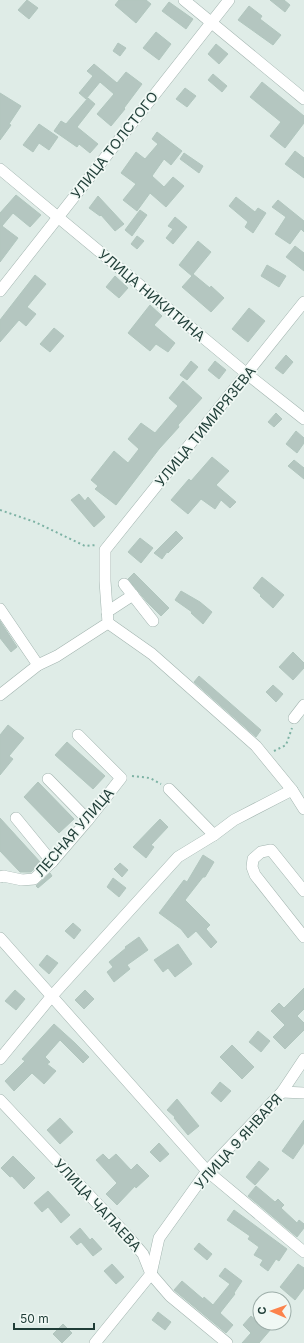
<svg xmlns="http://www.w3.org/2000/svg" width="304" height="1343" font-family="Inter,sans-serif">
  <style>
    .building { fill: #b4c6c0; stroke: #b1c6be }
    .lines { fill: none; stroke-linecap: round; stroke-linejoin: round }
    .minor-casing { stroke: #a2b4af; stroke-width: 12 }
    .path { stroke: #7db2a4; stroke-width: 2; stroke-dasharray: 2 3; stroke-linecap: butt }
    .minor { stroke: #fff; stroke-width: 11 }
    .labels { text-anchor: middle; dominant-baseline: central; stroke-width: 3.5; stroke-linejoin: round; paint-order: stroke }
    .street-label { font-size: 14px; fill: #1f3d37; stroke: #f0f8f4 }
  </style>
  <rect width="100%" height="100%" fill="#dfece7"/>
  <!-- building -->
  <g class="building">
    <polygon points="27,0 38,8 29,19 18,10"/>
    <polygon points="119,0 146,0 151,4 136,23 115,5"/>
    <polygon points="270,0 284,0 290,5 285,12"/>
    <polygon points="169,2 193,19 186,29 162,11"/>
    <polygon points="249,6 262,16 260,19 281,35 273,45 238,20"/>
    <polygon points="156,32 171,44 159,60 143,48"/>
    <polygon points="118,43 126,48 120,56 113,51"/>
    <polygon points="216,44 228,54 219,64 208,54"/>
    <polygon points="94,64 117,83 126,72 142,84 124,108 125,109 111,126 97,114 114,94 100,82 86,99 79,93 93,76 87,71"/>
    <polygon points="213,74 227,86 222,92 208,80"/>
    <polygon points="262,82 304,116 304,123 285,148 270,136 281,122 250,97"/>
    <polygon points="185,88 196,96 187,107 176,99"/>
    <polygon points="0,93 21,106 9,124 11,125 0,140"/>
    <polygon points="88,98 95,104 77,127 98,144 90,153 79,144 77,147 54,131 61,121 66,124"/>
    <polygon points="39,124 58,137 49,150 39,143 33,152 23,145"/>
    <polygon points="157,132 182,151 171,165 164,159 152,176 164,187 173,177 184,186 166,207 150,193 137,211 123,200 136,184 121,173 136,152 145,159 158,144 152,139"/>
    <polygon points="295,151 304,158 304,178 285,164"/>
    <polygon points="184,153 203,166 199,173 180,159"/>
    <polygon points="16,195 41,215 30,227 13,213 2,226 18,238 0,262 0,213"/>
    <polygon points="98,196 124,224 115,231 101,215 100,216 89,208"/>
    <polygon points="236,197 255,212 258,208 266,213 253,233 245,227 248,222 229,206"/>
    <polygon points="278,200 304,221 304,232 301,229 290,244 275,234 286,217 272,207"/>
    <polygon points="140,210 147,215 132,236 125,230"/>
    <polygon points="175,217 187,227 173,244 166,238 173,229 168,226"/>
    <polygon points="137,236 144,241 137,249 131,244"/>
    <polygon points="198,241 211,252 193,274 210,288 211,286 224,298 211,312 182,287 192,276 179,265"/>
    <polygon points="295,246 304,253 304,271 286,257"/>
    <polygon points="267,265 286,276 279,287 261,276"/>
    <polygon points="35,275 46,284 27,307 36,314 26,326 19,320 0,342 0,320"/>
    <polygon points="115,276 128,288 119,298 106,287"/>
    <polygon points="150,305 162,316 154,325 175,343 168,352 156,344 150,351 128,333"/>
    <polygon points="249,308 265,321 248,342 232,329"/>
    <polygon points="54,328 64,336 50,352 40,344"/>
    <polygon points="286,355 293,362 283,374 275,368"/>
    <polygon points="191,361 198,367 187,380 180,375"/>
    <polygon points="215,361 226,370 219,379 208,370"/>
    <polygon points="183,381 202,398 178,425 179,427 159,449 116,505 95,489 98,486 91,480 114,451 128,463 139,449 128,439 141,423 155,433 178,406 169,398"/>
    <polygon points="276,413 282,419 274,427 268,422"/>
    <polygon points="296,431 304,438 304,443 297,453 286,444"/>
    <polygon points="212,457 229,471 216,485 236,502 230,508 221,500 215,509 201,499 188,514 171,500 189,479 191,481"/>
    <polygon points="294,460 304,468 304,479 288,466"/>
    <polygon points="79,494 85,501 88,497 105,517 94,527 71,500"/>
    <polygon points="176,531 183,538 168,553 167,552 162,559 154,553"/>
    <polygon points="140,538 153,548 141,563 128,552"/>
    <polygon points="134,573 169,608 161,616 147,602 128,579"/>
    <polygon points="262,577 284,595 273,608 260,596 261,595 253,588"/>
    <polygon points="181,591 200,602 212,612 203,624 191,613 192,612 175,600"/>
    <polygon points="0,621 17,647 11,652 0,638"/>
    <polygon points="293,652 304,663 304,668 293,680 279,667"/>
    <polygon points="199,676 261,730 256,737 194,682"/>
    <polygon points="273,685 283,694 276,702 266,692"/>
    <polygon points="8,725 24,738 9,756 13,759 0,775 0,735"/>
    <polygon points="67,742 105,776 93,789 55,755"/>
    <polygon points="38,782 74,819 59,833 24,797"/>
    <polygon points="0,818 41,863 31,872 20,872 0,851"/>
    <polygon points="160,819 168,827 151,845 154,847 146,858 133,847"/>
    <polygon points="203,855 214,862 205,877 203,877 185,900 210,925 206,929 217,942 211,948 196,931 188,938 181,929 159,913 184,880 187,882"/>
    <polygon points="120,863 128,870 122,877 114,869"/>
    <polygon points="50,873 52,876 38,888 36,886"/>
    <polygon points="113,878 126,888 119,897 107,887"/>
    <polygon points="73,923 81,930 74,939 65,931"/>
    <polygon points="139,937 148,950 127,965 130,969 114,982 107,972 113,967 109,962 126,948 125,947"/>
    <polygon points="178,944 192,964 175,977 168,968 163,972 154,960"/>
    <polygon points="47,955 58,963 49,974 39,965"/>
    <polygon points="304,988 304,1009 297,1016 304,1023 304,1030 285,1049 273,1037 285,1025 271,1011 279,1003 284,1008"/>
    <polygon points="15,990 25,999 16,1010 5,1001"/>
    <polygon points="85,990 94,999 84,1009 75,1000"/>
    <polygon points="54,1024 75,1043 89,1057 83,1063 60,1040 45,1057 50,1062 47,1064 56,1071 44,1084 32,1073 14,1091 5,1081 25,1061 22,1059"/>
    <polygon points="258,1031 270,1041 261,1052 249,1042"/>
    <polygon points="232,1045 254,1067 242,1079 220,1057"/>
    <polygon points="220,1082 231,1091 221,1102 211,1093"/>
    <polygon points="177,1099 199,1126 188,1135 174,1118 175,1117 167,1110"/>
    <polygon points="60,1118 73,1132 60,1144 47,1130"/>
    <polygon points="304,1120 304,1143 293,1159 282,1151"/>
    <polygon points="159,1143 169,1154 160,1162 150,1152"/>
    <polygon points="103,1154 109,1160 116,1154 131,1170 137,1164 149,1176 136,1188 135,1186 117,1205 106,1194 117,1183 96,1160"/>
    <polygon points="13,1156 35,1178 24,1189 12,1176 10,1177 1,1168"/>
    <polygon points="259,1161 269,1169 255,1185 246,1177"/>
    <polygon points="256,1186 275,1202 278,1199 284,1205 281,1208 297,1223 299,1220 304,1224 304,1228 297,1237 248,1196"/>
    <polygon points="48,1191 70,1215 61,1223 48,1207 42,1212 34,1203"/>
    <polygon points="234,1210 287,1249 279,1261 276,1259 268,1271 260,1265 263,1260 254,1255 259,1247 248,1239 250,1236 227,1220"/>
    <polygon points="80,1228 90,1240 92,1238 102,1249 93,1256 81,1242 77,1245 70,1237"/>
    <polygon points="199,1243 212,1254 207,1260 194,1249"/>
    <polygon points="112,1264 124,1277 116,1284 104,1271"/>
    <polygon points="298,1264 304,1268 304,1288 295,1300 280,1287"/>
    <polygon points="225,1268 242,1281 234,1293 235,1294 220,1313 233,1325 226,1333 174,1290 182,1281 203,1299 204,1297 213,1305 230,1284 219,1276"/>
    <polygon points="158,1312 171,1322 165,1330 152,1320"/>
    <polygon points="251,1316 258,1322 260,1320 260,1323 263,1323 271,1329 259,1343 242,1343 251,1333 243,1325"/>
    <polygon points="63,1324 72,1333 62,1343 53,1334"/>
  </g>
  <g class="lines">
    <!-- minor casing -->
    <g class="minor-casing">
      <g id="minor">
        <polyline points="184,0 304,99"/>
        <polyline points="0,169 247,374 304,419"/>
        <polyline points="0,291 229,0"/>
        <polyline points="124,584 153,621"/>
        <polyline points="0,609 38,665"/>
        <polyline points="107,612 133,595"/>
        <polyline points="108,623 152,654 256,746 292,790 304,809"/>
        <polyline points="0,695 38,665 57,656 108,623 105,581 105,550 304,302"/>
        <polyline points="294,718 304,705"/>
        <polyline points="48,779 88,820"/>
        <polyline points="169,789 214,835"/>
        <polyline points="16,818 52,862"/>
        <polyline points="0,877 3,876 22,880 34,879 52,862 88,820 121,778 78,735"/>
        <polyline points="304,891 271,850 261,852 253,859 252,867 255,875 304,937"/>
        <polyline points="0,938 207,1171 304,1252"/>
        <polyline points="0,1059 51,997 178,857 214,835 234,820 292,790"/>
        <polyline points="282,1092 304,1093"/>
        <polyline points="0,1100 125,1233 143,1254 151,1274 170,1296 227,1343"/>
        <polyline points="95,1343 151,1274 159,1238 207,1171 282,1092 304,1059"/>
      </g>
    </g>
    <!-- path -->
    <g class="path">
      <polyline points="0,510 35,522 85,546 96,545"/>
      <polyline points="274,751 286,745 292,728"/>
      <polyline points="132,776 150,778 161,784"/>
    </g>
    <!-- minor -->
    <use href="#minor" class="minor"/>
  </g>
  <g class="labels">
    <!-- street labels -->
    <g class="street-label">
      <text transform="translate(114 145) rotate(-52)">УЛИЦА ТОЛСТОГО</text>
      <text transform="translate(152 295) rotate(40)">УЛИЦА НИКИТИНА</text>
      <text transform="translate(205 426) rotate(-51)">УЛИЦА ТИМИРЯЗЕВА</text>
      <text transform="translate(74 832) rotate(-49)">ЛЕСНАЯ УЛИЦА</text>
      <text transform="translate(238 1141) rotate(-48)">УЛИЦА 9 ЯНВАРЯ</text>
      <text transform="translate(98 1205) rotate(47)">УЛИЦА ЧАПАЕВА</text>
    </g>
  </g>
  <!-- north arrow -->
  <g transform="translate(272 1311) rotate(272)"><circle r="19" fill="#f0f8f4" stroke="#9cada8"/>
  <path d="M0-3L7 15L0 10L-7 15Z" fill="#fc834c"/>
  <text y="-6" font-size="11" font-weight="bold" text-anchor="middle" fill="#1f3d37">С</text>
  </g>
  <!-- scale -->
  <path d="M14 1323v6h80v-6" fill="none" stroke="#1f3d37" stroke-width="2"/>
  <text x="20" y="1323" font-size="12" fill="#1f3d37" stroke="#f0f8f4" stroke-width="3" paint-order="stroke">50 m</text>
</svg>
